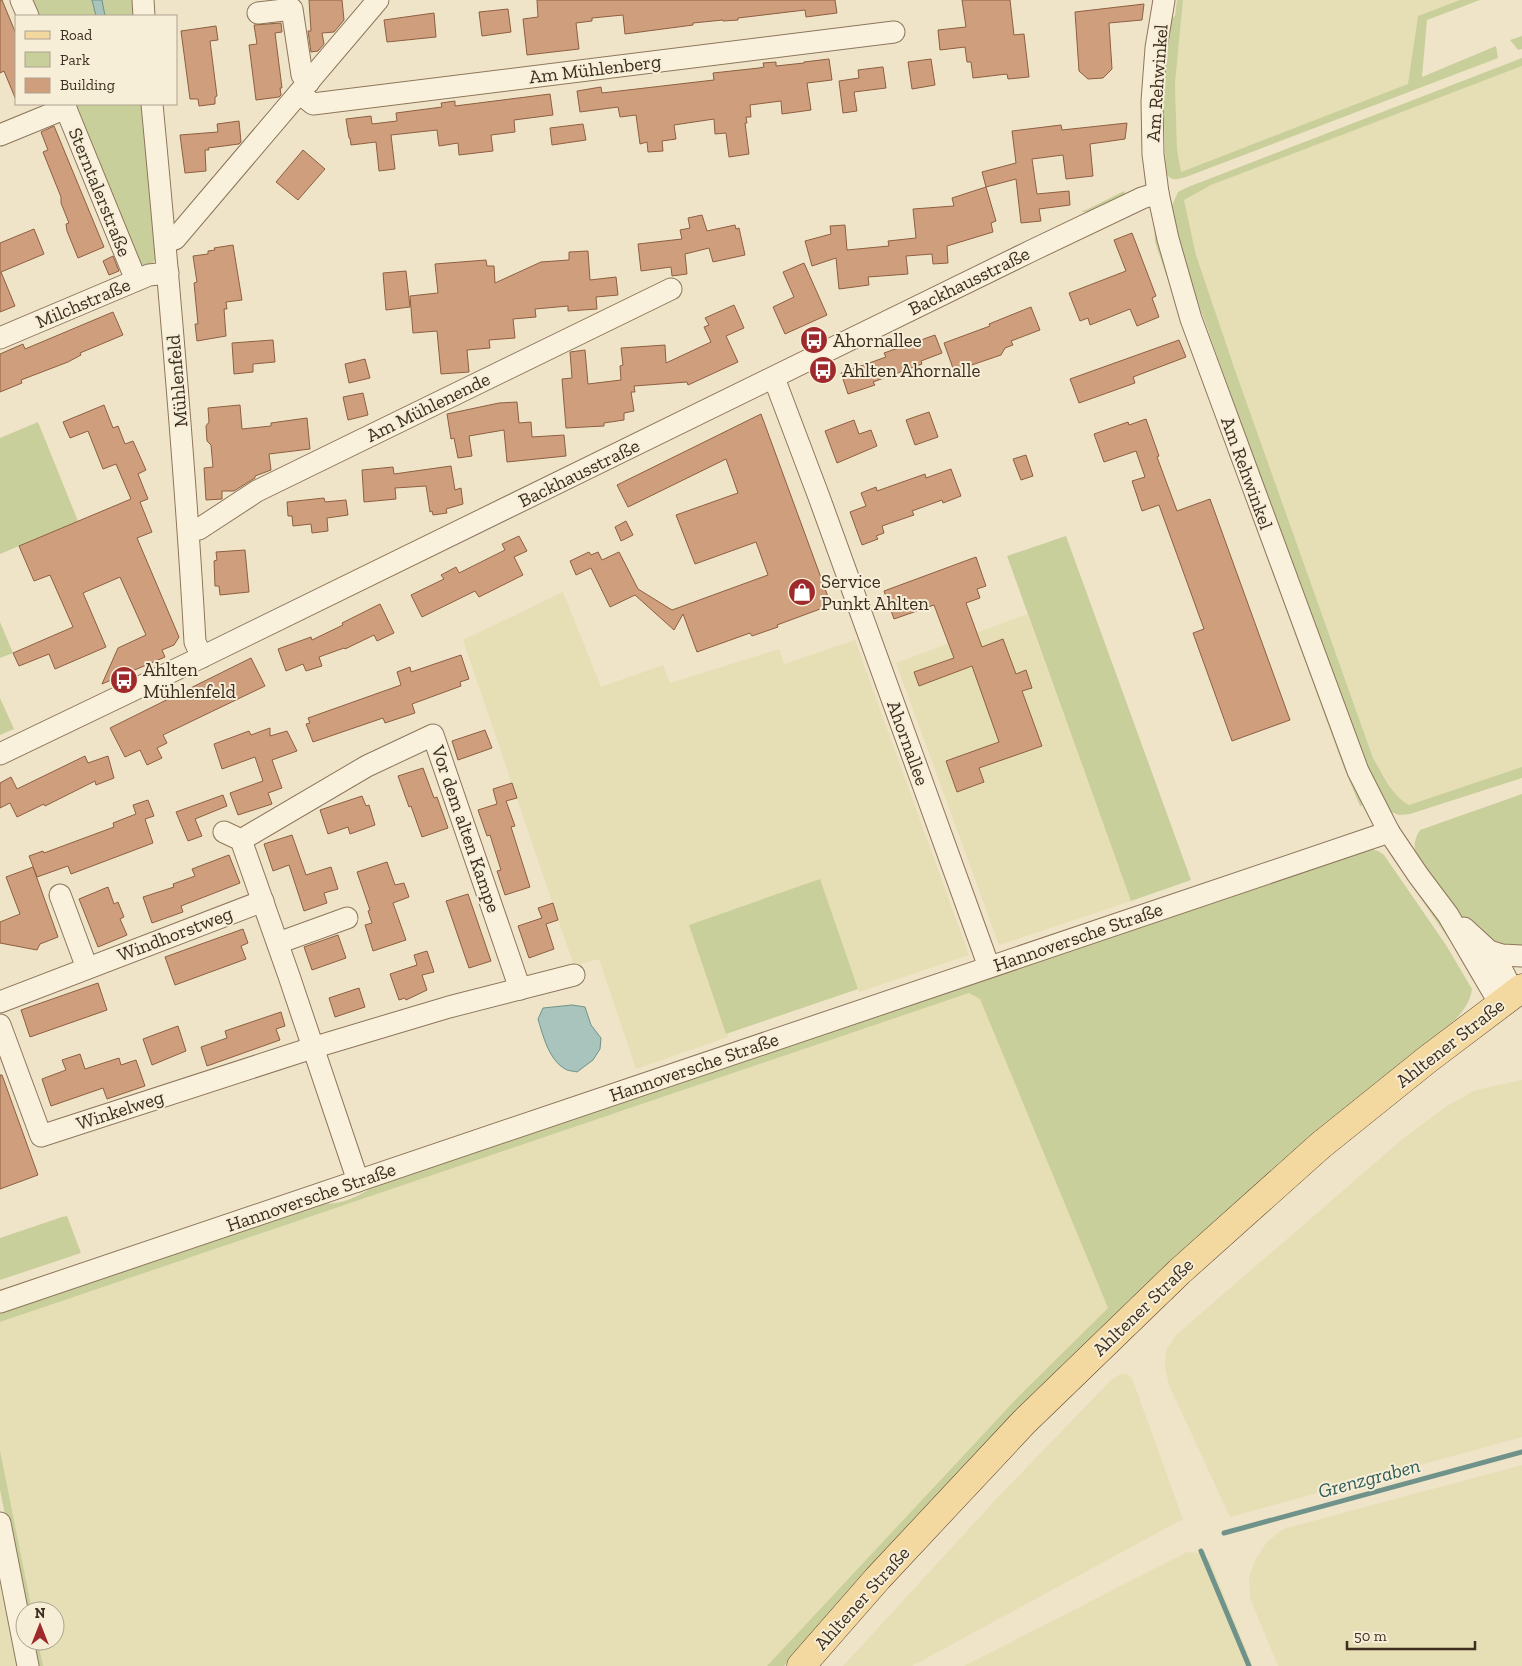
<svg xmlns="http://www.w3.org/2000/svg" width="1522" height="1666" font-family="'Zilla Slab',serif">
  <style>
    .farmland { fill: #e6deb5 }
    .green { fill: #c9cf9b }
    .water { fill: #a9c4bc; stroke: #6f938a }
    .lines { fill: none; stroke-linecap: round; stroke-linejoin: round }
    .stream { stroke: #6f938a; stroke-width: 5 }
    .building { fill: #cf9f7d; stroke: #8d5f41 }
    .minor-casing { stroke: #8d765c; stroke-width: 23 }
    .major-casing { stroke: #5b4430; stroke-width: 29 }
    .minor { stroke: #faf1dc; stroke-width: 21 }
    .major { stroke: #f3d9a0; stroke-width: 28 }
    .labels { text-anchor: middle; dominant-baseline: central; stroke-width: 4; stroke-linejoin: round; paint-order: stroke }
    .street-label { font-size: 19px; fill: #3d2e20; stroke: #f7eed8 }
    .poi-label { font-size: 19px; fill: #3d2e20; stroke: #f7eed8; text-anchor: start }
    .water-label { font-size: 20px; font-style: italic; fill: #2f5d5a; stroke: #f7eed8 }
  </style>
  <rect width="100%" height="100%" fill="#f0e4c8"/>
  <!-- farmland -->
  <g class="farmland">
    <polygon points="1183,0 1460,0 1418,16 1409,84 1181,172 1177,149 1175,84"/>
    <polygon points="1522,66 1522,767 1409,805 1402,802 1393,790 1373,758 1235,370 1196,255 1184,200 1211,185"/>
    <polygon points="563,592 601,687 663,665 670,683 779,649 784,664 855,640 969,955 859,992 819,880 689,925 728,1037 636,1069 599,959 574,966 463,640"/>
    <polygon points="1027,614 1131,901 999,945 896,663"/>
    <polygon points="969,993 980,998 1108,1308 1018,1397 767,1666 43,1666 38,1641 55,1641 55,1611 32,1611 0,1450 0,1322"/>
    <polygon points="1522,1080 1522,1437 1230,1517 1169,1385 1165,1367 1166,1350 1176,1335 1405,1137 1447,1106 1476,1090"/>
    <polygon points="1121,1374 1127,1374 1132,1378 1183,1519 912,1666 843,1666 999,1496 1112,1379"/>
    <polygon points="1522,1465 1522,1666 1278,1666 1250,1598 1249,1577 1256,1558 1267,1542 1283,1529"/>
    <polygon points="1187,1552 1200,1553 1210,1561 1253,1666 964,1666"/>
    <polygon points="0,1573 18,1666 0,1666"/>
  </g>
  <!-- green -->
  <g class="green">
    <polygon points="26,0 138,0 139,16 32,16"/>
    <path d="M1177,0H1183L1175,84L1177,149L1181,172L1408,84L1418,16L1460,0H1480L1427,20L1422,77L1496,46L1498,58L1186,177C1178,179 1171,182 1166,173L1163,97L1167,32L1169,21L1175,16Z"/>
    <polygon points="1522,36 1522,49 1518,50 1510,40"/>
    <path d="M1522,58V66L1211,185L1184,200L1196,255L1235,370L1373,758C1383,774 1392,796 1409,805L1522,767V778L1410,814L1399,815L1391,812L1373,783L1338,694L1185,266L1171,208L1178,192L1188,187Z"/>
    <path d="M68,104H146L158,255C154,262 151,266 144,268L134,264Z"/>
    <polygon points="1124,191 1125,193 1121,196 1087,213 1081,211 1086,210"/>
    <polygon points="1154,225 1174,298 1155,242"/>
    <polygon points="1201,376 1361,800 1362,806 1360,806 1344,768"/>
    <polygon points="38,422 78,521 0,554 0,438"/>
    <polygon points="1066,536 1191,880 1131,901 1007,556"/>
    <polygon points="0,622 13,653 0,658"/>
    <polygon points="0,698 14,729 0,735"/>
    <path d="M1522,794V946C1515,945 1506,946 1499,944C1465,933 1439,887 1419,860C1413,848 1413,841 1420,830Z"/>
    <path d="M1370,849L1378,851L1384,855L1446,945L1472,989C1470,1002 1464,1010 1456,1019L1359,1097L1279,1166L971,1463L784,1666H767L1018,1397L1108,1308L980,999L969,993L0,1322V1312L322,1203C340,1206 359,1196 374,1186Z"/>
    <polygon points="1391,855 1401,864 1449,932 1473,978 1473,981 1450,941"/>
    <polygon points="820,879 858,989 726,1034 689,925"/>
    <polygon points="67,1216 81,1253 0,1280 0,1238 62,1217"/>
    <polygon points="0,1450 32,1611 25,1611 25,1615 0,1490"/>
    <polygon points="30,1641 38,1641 43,1666 35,1666"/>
  </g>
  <!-- water -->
  <g class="water">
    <polygon points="92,0 102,0 105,16 96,16"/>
    <path d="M572,1005L585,1007L591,1025L601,1038L600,1049L593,1060L577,1072C574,1071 568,1071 565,1069C549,1060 543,1036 538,1019L543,1008Z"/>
  </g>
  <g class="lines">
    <!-- stream -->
    <g class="stream">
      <polyline points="1224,1533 1522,1452"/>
      <polyline points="1201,1551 1249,1666"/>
    </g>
  </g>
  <!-- building -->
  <g class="building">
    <polygon points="0,0 2,0 16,34 16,100 4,71 0,73"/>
    <polygon points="309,0 342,0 344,20 334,32 322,33 324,44 318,51 311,52 308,31 311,31"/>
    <polygon points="537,0 835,0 837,13 806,17 805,10 738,18 738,20 723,21 723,20 693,23 693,25 625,34 623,15 592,18 592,21 576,23 579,49 527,55 523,19 538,17"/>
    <polygon points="962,0 1010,0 1014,35 1024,34 1029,77 1008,79 1007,74 973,78 971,62 967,62 965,47 940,50 938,30 966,27"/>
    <polygon points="1144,4 1142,20 1109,23 1112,69 1103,78 1088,79 1079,71 1075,12"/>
    <polygon points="508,9 511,32 482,36 479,12"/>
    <polygon points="434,13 436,37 387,42 384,20"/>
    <polygon points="281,23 282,32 275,33 282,88 280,88 281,95 279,97 256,100 249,45 257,44 254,25"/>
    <polygon points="216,26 218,40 210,41 217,96 215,97 215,104 199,106 198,99 190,99 181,31"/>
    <polygon points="829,59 832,80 807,83 811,110 782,114 781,101 750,105 751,117 746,117 747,123 745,123 749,154 729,157 726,133 715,134 714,119 674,125 676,139 662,141 663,151 648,152 647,142 640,144 636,115 620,117 618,107 580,112 577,91 601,87 602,93 714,80 713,73 759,68 764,67 763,63 776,62 776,66 804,63 804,62"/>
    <polygon points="931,59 935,85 912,89 908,62"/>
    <polygon points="882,67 883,67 886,88 854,92 857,111 843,113 839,81 859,78 858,70"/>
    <polygon points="550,94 553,115 514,120 515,132 491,135 493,151 459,155 458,143 439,146 437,130 391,135 395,169 379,171 376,142 351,145 350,138 349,138 346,119 371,116 372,124 397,121 396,113 442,107 441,103 455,101 455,106"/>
    <polygon points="239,121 241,142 239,144 208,148 209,150 205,150 206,171 185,173 180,135 218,132 217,124"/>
    <polygon points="1127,123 1125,139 1090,144 1093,176 1066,179 1063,155 1032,159 1037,194 1069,191 1070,205 1039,209 1041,221 1021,223 1016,179 986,187 982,172 1016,163 1012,131 1061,125 1062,130"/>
    <polygon points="583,124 586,140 552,145 550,128"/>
    <polygon points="54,126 104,247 78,258 67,231 66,224 69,223 61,203 61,197 43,152 48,150 41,132"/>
    <polygon points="303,150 325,169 298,200 276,182"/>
    <polygon points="986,187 996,221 991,223 993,232 947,246 948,263 933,264 932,254 906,256 908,274 868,277 869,285 839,289 836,258 812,266 805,241 831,234 830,226 845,225 847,250 889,246 888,241 916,238 913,209 954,206 952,198"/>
    <polygon points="702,215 707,231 735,225 736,229 739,228 745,255 713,262 709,248 685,254 687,274 672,276 671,267 641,271 638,244 682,239 680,230 690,228 688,218"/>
    <polygon points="34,229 44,254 1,272 15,306 0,312 0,243"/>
    <polygon points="1132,233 1156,296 1152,298 1159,317 1137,326 1130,309 1090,325 1088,318 1080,321 1069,293 1126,271 1114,240"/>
    <polygon points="233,245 242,300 226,302 227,309 224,309 226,336 197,341 195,324 198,324 194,283 197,282 193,256 208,254 208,251 215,250 214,248"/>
    <polygon points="588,251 590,280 616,277 618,295 596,297 597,309 568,311 568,306 535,309 536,317 513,319 515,338 489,340 490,348 467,350 469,372 441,374 437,331 413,333 410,296 438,293 435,264 486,260 487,266 494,266 495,283 541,262 569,260 569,252"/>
    <polygon points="113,256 119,271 109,275 103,261"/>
    <polygon points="804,263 827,315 785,334 773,307 794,297 783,272"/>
    <polygon points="406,271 410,307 386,310 383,273"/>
    <polygon points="734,305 744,328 726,336 738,362 688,385 687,382 634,386 635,392 631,392 634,411 624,413 624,420 604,423 604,426 566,428 562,379 572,378 570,352 585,350 588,384 621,380 620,366 623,365 621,348 665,345 666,363 711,342 704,327 709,325 705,318"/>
    <polygon points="1031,307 1040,330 1011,341 1013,345 1005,348 1001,355 954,371 944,343 990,326 989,324"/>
    <polygon points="113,312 123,335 80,353 81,355 68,362 21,380 22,383 0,392 0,354 23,344 25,349"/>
    <polygon points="935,335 942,353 921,361 922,364 873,382 875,385 848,394 841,373 886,357 884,353"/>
    <polygon points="273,340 275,362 253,364 253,372 234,374 232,343"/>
    <polygon points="1179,340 1186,357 1133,377 1135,383 1079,403 1070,379"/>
    <polygon points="365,359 370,378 349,383 345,364"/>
    <polygon points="363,393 368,415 348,420 343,397"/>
    <polygon points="517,402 519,423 531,422 532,437 564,435 566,456 507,462 504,430 469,436 472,456 458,458 454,438 451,439 447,414 499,403"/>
    <polygon points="104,405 113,428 118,426 125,444 133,441 146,470 138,474 148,499 140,502 152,532 137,538 179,637 174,645 162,650 165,657 102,684 118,648 146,635 120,577 83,593 106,647 55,669 49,654 19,666 13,653 73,627 50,575 34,581 19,546 131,499 116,464 103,469 88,431 70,438 63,422"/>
    <polygon points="240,405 242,429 271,426 271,423 307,418 310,449 269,454 271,470 255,476 255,478 234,491 222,491 222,499 206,500 204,468 213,467 211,445 207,441 206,426 209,422 208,408"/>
    <polygon points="929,412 938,437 915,445 906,420"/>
    <polygon points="761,414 831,605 777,625 778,627 752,636 750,633 697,652 683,614 674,630 635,595 610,607 591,568 576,575 570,561 589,552 591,555 598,552 602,560 619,552 638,589 672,610 768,575 756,542 695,564 676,515 738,493 726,459 628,507 617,485"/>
    <polygon points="1146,419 1159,456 1157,457 1177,511 1210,499 1290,720 1232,741 1193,633 1204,629 1159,505 1142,511 1132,481 1145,477 1136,451 1104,462 1094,434 1128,422 1129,425"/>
    <polygon points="854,420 859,434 871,430 877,446 837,463 825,431"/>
    <polygon points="1026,455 1033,476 1021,480 1013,459"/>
    <polygon points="451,466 455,490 461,488 463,504 446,509 447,513 433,515 432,511 430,512 426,486 395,488 396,499 364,502 362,470 393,467 394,474"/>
    <polygon points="951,469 961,496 943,503 942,500 912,511 914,515 882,526 884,533 876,536 878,539 862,545 850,512 866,506 861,493 876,487 877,491 925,474 926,478"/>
    <polygon points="324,498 325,502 346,500 348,515 327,518 328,531 312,533 311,524 293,526 292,516 288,516 287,502"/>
    <polygon points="626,521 633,535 621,541 615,527"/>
    <polygon points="519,536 527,551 514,557 523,575 479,597 475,591 422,617 411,595 444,579 441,575 456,567 459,573 505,550 502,544"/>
    <polygon points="245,550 249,592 220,595 219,586 215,586 214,561 217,560 216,552"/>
    <polygon points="976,557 986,586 977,589 980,598 966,603 982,647 1003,639 1016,674 1026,670 1032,688 1022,691 1042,746 979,768 984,782 957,792 946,761 999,742 972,666 919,686 914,672 954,658 934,605 894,619 884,591"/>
    <polygon points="380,604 394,633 377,641 374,635 345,649 344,648 319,657 322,666 306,671 303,664 286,671 278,649 311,637 312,640 343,625 342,623"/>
    <polygon points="461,655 469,679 460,682 461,686 412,704 415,713 385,723 383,718 313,742 306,724 310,723 308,718 401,685 397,672 410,667 411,672"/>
    <polygon points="251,658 265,686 163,735 167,743 157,748 162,758 147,765 140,750 125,757 110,728"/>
    <polygon points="270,728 270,736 287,731 297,751 272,760 282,788 268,793 272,804 238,815 230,793 263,781 255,757 222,769 214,744 249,731 251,735"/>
    <polygon points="485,730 492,748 458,760 452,741"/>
    <polygon points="85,756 88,763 108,756 114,778 96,785 95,781 45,806 44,804 17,817 10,803 0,808 0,783 11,777 17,789"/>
    <polygon points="423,768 434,798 437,797 448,828 422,837 411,806 409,807 398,776"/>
    <polygon points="512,783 517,798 506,801 515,826 511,827 530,887 505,895 497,871 501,870 490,835 487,836 478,810 497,804 493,789"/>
    <polygon points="223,795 227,806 195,819 202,836 188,841 176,812"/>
    <polygon points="362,796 366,806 369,805 375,825 350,834 348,827 328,834 320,810"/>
    <polygon points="148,800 154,816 145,819 153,843 71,874 68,866 37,877 29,856 43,851 44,853 114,827 113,823 136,814 133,805"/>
    <polygon points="292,835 306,875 331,867 338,889 324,893 327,903 304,911 289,865 273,871 264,844"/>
    <polygon points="229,855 240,883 181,906 183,912 152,923 143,897 174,887 173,884 195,876 192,869"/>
    <polygon points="387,862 395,885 404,883 409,897 393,903 406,940 373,951 365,925 372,923 368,911 370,910 357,872"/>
    <polygon points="33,867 58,937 40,944 37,950 0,943 0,922 20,914 6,877"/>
    <polygon points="108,887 114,904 118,902 124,917 120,919 127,935 98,947 79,899"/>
    <polygon points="468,894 491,961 469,968 446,901"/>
    <polygon points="553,903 558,920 546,924 554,949 529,958 518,926 542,918 538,908"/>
    <polygon points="243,929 248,943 241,946 246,959 175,985 165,957"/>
    <polygon points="338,935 346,958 312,970 304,947"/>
    <polygon points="427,951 434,972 422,975 427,990 406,1000 405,998 399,1000 390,974 417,965 414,955"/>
    <polygon points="98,983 107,1010 30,1037 21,1010"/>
    <polygon points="359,988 365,1007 335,1017 329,998"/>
    <polygon points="281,1012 285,1026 276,1029 280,1040 207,1066 201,1047 227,1038 225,1031"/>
    <polygon points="178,1026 186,1051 152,1065 143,1039"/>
    <polygon points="80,1054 85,1069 119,1058 121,1065 136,1060 145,1086 107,1099 103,1088 51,1106 42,1079 66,1070 62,1060"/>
    <polygon points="0,1075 2,1075 38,1175 0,1189"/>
  </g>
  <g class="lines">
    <!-- minor casing -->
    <g class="minor-casing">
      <g id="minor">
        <polyline points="21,0 28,16"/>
        <polyline points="143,0 144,16"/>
        <polyline points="1164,0 1156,48 1152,101 1153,154 1158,193 1168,239 1191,319 1358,771 1389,832 1418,875 1448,915 1500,1004"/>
        <polyline points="258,13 292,9 302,75 309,82"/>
        <polyline points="299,93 313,104 894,32"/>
        <polyline points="64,104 136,280"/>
        <path d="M152,104C169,283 185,462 195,642L202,657"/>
        <polyline points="0,135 66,108"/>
        <polyline points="165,240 175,239 378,0"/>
        <polyline points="0,338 149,275 168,273"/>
        <polyline points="774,378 819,497 989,967"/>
        <polyline points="189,531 199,529 257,491 671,289"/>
        <polyline points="0,754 202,657 1031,251 1142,198 1158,193"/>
        <polyline points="224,832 241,840 289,976 358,1181"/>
        <polyline points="241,840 367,766 433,735 520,989"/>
        <polyline points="60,895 87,968"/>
        <polyline points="1464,928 1489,951 1499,964 1514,994"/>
        <polyline points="278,943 347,918"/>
        <polyline points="1489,951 1502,955 1522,956"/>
        <polyline points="0,1002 263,901"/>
        <polyline points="0,1025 41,1136 312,1048 449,1007 574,975"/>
        <polyline points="0,1302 1389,832"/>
        <polyline points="0,1523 28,1666"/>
      </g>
    </g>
    <!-- major casing -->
    <g class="major-casing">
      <polyline id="major" points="801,1666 878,1578 1024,1422 1179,1272 1321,1145 1428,1059 1522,988"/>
    </g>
    <!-- minor -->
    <use href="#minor" class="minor"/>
    <!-- major -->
    <use href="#major" class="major"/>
  </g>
  <!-- icons -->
  <defs>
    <g id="bus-disc" transform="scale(1.4375)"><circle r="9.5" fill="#9e2a2b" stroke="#f7eed8"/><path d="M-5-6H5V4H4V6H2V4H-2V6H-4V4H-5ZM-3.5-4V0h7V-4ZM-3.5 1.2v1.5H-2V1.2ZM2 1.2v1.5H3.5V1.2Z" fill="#fff"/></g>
    <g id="shop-disc" transform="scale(1.4375)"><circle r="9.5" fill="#9e2a2b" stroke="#f7eed8"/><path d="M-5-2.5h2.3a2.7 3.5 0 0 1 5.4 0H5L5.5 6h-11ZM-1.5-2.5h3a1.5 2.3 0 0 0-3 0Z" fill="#fff"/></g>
  </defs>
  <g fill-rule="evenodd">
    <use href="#bus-disc" x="814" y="340"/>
    <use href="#bus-disc" x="823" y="370"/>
    <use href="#shop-disc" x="802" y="592"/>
    <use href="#bus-disc" x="124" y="680"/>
  </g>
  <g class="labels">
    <!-- street labels -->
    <g class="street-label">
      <text transform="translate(595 69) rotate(-7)">Am Mühlenberg</text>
      <text transform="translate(1157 83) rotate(-86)">Am Rehwinkel</text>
      <text transform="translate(100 192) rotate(68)">Sterntalerstraße</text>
      <text transform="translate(969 281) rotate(-26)">Backhausstraße</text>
      <text transform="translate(83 303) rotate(-23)">Milchstraße</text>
      <text transform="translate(177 381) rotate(-95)">Mühlenfeld</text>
      <text transform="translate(428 407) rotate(-26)">Am Mühlenende</text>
      <text transform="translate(579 473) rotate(-26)">Backhausstraße</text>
      <text transform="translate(1247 473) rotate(70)">Am Rehwinkel</text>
      <text transform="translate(908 743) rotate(70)">Ahornallee</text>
      <text transform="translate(466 829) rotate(71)">Vor dem alten Kampe</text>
      <text transform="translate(175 934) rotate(-21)">Windhorstweg</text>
      <text transform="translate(1078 937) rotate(-19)">Hannoversche Straße</text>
      <text transform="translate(1450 1043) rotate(-38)">Ahltener Straße</text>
      <text transform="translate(694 1067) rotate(-19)">Hannoversche Straße</text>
      <text transform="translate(120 1110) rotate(-18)">Winkelweg</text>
      <text transform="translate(311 1197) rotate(-19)">Hannoversche Straße</text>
      <text transform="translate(1143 1307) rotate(-44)">Ahltener Straße</text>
      <text transform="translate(862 1598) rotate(-48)">Ahltener Straße</text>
    </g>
    <!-- poi labels -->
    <g class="poi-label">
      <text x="833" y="340">Ahornallee</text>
      <text x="842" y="370">Ahlten Ahornalle</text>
      <text x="821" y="581">Service<tspan x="821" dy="22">Punkt Ahlten</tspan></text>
      <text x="143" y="669">Ahlten<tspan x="143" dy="22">Mühlenfeld</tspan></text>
    </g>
    <!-- water labels -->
    <g class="water-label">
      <text transform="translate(1369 1478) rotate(-15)">Grenzgraben</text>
    </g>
  </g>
  <!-- legend -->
  <rect x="15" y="15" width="162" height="90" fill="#f7eed8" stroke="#ada18e"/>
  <rect x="25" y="31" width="25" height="8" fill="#f3d9a0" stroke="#ada18e"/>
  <text x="60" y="40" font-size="15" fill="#3d2e20">Road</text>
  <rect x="25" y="52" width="25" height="15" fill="#c9cf9b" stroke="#ada18e"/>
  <text x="60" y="65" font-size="15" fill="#3d2e20">Park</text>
  <rect x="25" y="78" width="25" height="15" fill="#cf9f7d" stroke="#ada18e"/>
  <text x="60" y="90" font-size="15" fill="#3d2e20">Building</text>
  <!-- north arrow -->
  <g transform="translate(40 1626)"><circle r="24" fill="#f7eed8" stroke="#ada18e"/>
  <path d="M0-4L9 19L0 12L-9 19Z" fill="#9e2a2b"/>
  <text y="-8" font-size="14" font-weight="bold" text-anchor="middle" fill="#3d2e20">N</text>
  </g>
  <!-- scale -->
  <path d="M1347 1641v8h128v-8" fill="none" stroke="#3d2e20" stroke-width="2.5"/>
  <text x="1354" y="1641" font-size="15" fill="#3d2e20" stroke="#f7eed8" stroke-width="4" paint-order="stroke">50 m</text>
</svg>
